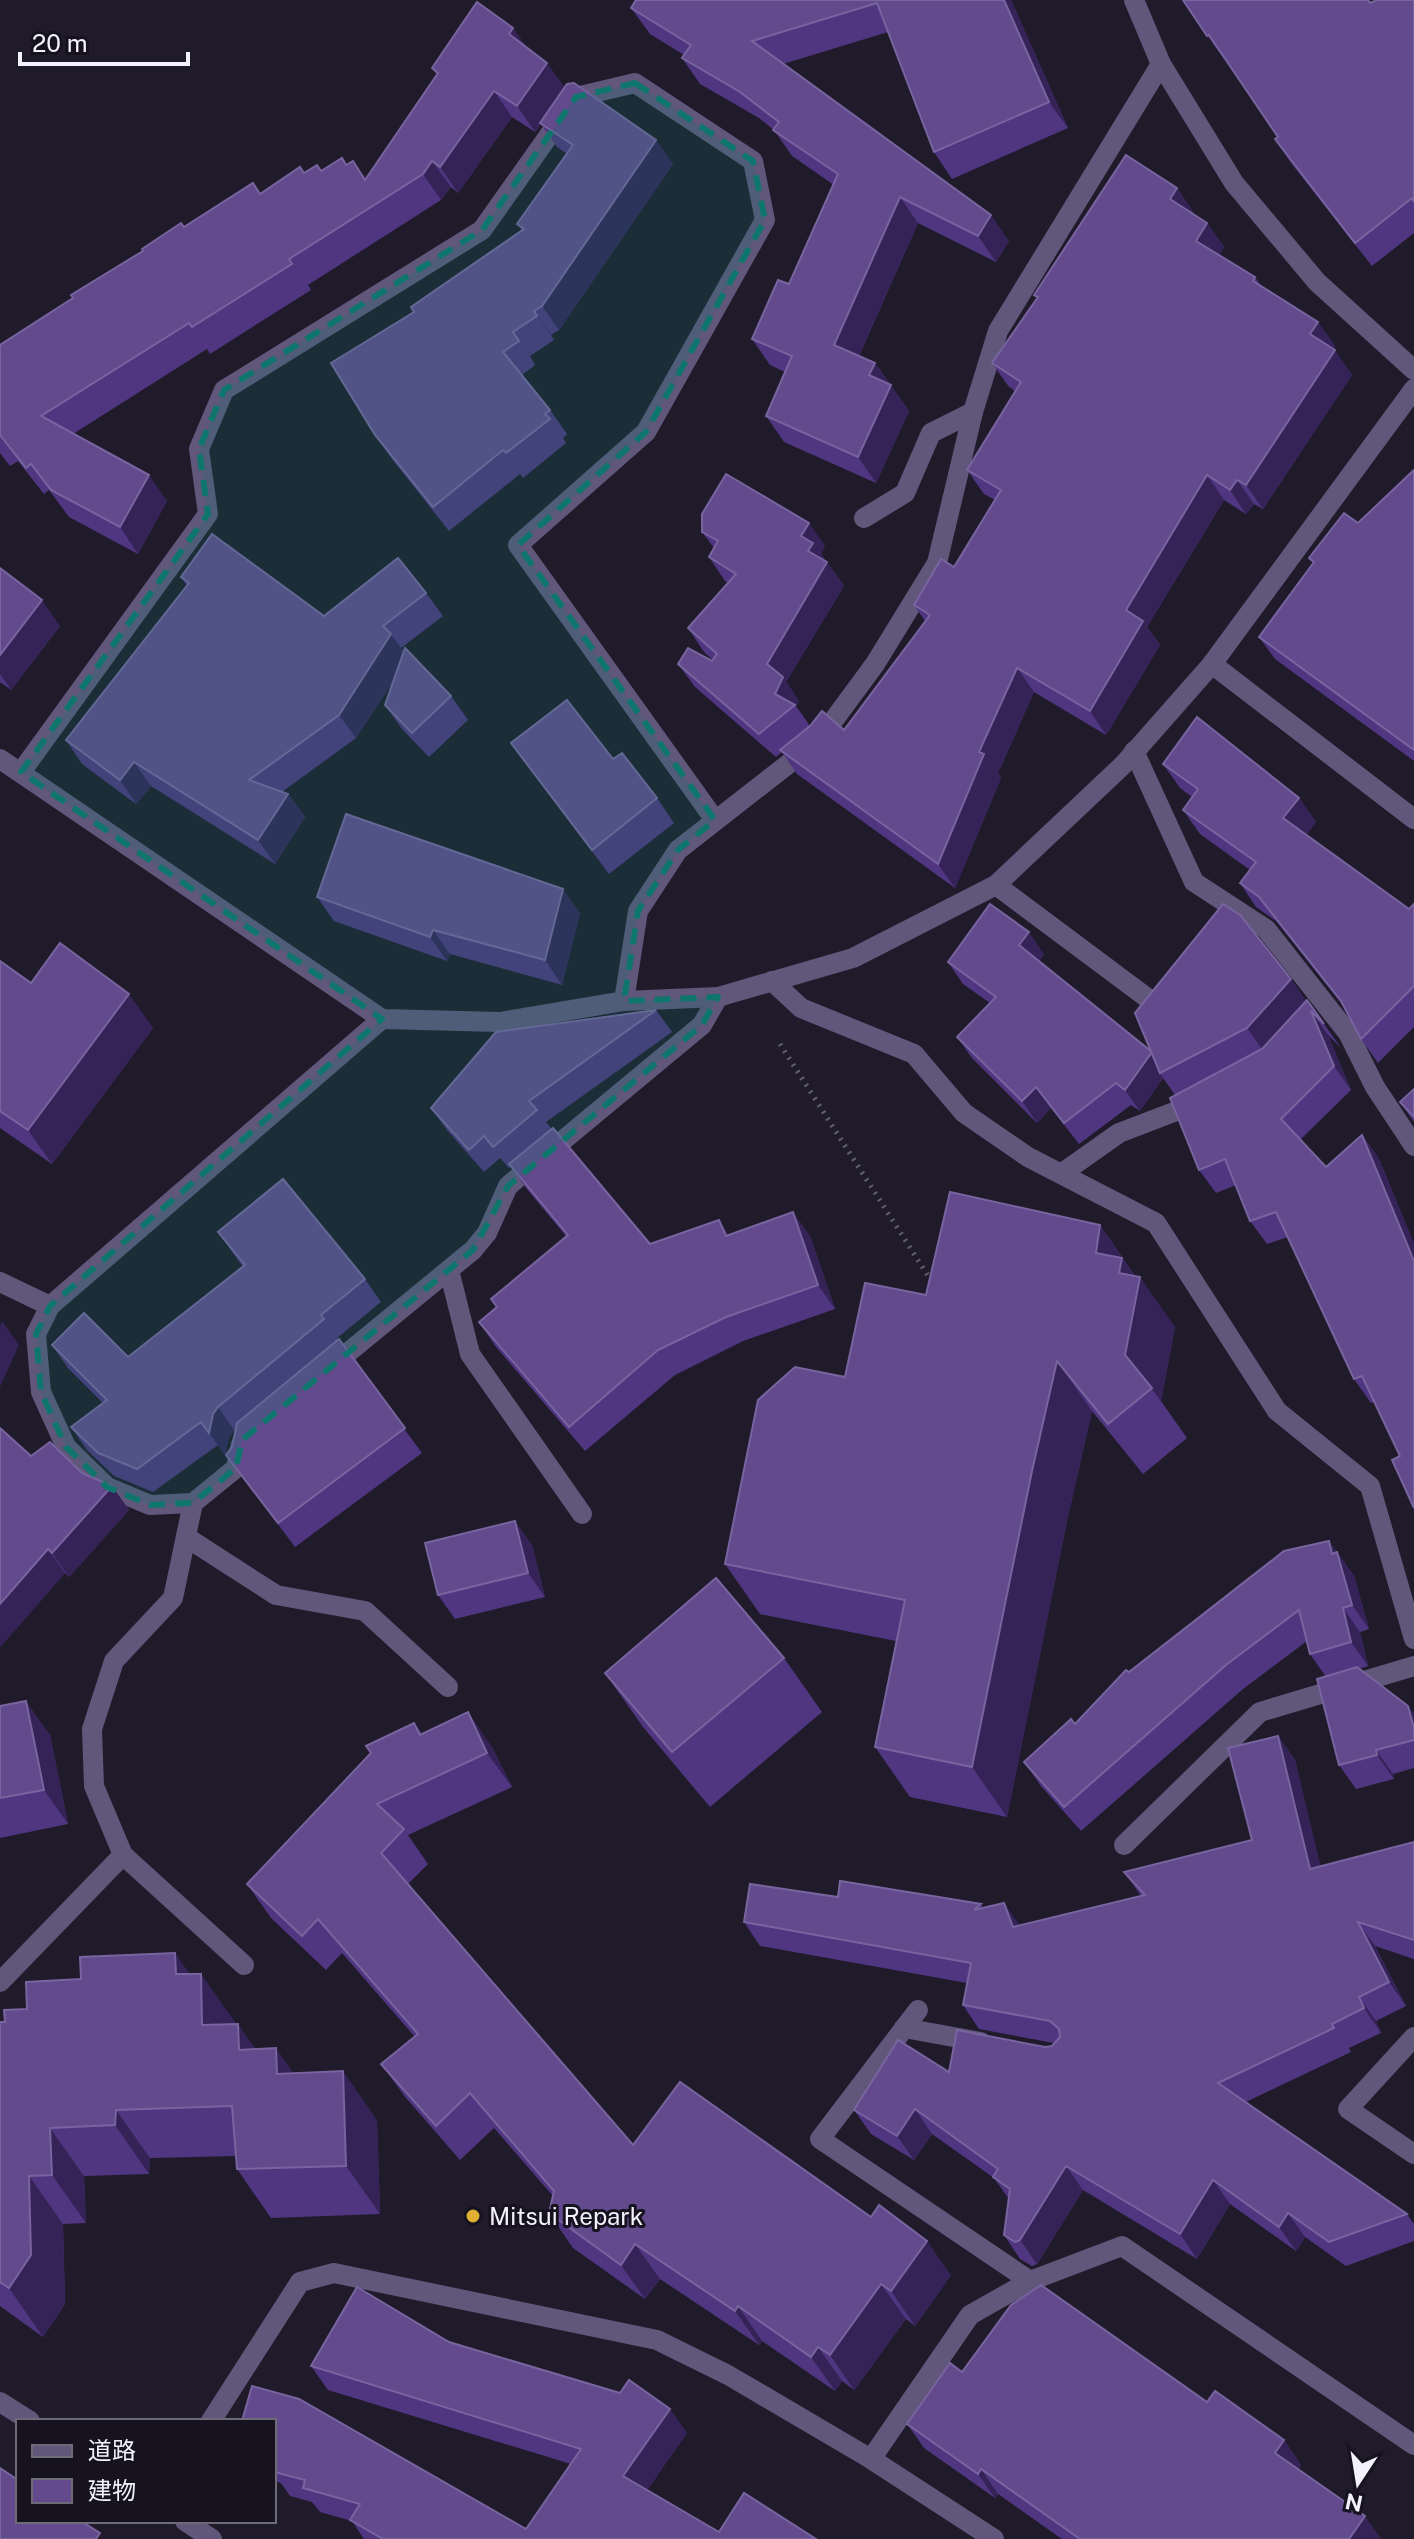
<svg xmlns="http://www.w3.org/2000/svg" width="1414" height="2539" viewBox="0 0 1414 2539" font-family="'Public Sans','Noto Sans JP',sans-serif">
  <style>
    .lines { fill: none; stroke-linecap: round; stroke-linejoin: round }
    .path { stroke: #625f6c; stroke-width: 5; stroke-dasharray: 2 6; stroke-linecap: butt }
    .minor { stroke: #60577b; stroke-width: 20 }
    .wall { fill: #503680 }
    .shaded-wall { fill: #352358 }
    .building { fill: #624a8d; stroke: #78649f; stroke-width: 2 }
    .marked { fill: #0f766e; fill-opacity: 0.2; stroke: #0f766e; stroke-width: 6; stroke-dasharray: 16 10; stroke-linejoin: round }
    .poi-dot { fill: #e1af34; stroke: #161220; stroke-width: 3 }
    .labels { text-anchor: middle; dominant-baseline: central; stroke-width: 6; stroke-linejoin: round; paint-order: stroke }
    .poi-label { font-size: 24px; fill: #f3f1fb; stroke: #161220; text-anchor: start }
  </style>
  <rect width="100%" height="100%" fill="#1f1b2a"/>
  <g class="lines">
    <!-- path -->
    <polyline class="path" points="780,1044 932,1282"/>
    <!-- minor -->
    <g class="minor">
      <polyline points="1134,0 1161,64 1234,183 1317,282 1414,370"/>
      <polyline points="864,518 905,493 931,433 973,412"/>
      <polyline points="1212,664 1414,819"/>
      <polyline points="1134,751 1194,882 1266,929 1348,1033 1375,1087 1414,1146"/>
      <polyline points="0,759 382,1019 500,1022 624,1001 718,997 853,958 996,885 1123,765 1212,664 1414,389"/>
      <polyline points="21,772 208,514 199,449 224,390 482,230 576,97 635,83 753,161 765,220 646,432 518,545 715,820"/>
      <polyline points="996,885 1158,1006"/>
      <polyline points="772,981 801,1008 914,1054 964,1113 1028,1157 1156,1223 1277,1411 1370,1486 1414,1639"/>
      <polyline points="624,1001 638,911 678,850 819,740 875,664 937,563 973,412 998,331 1161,64"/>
      <polyline points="1061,1174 1119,1133 1200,1102"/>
      <polyline points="449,1270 470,1354 582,1514"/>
      <polyline points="0,1282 50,1306"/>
      <polyline points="328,1369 473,1250 487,1233 508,1186 702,1025 718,997"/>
      <polyline points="241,1444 236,1468 193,1503 150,1505 107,1487 66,1447 41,1392 36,1334 50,1306 382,1019"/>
      <polyline points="193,1503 173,1598 114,1661 92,1729 94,1786 123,1855 244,1965"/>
      <polyline points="186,1537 276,1595 365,1611 448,1687"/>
      <polyline points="1124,1845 1260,1712 1414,1666"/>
      <polyline points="0,1982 123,1855"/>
      <polyline points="918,2010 820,2139 1030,2281"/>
      <polyline points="904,2028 981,2042"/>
      <polyline points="1414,2037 1348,2109 1414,2154"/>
      <polyline points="0,2402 30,2421"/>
      <polyline points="211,2421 300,2282 334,2273 657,2340 728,2375 871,2459 994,2539"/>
      <polyline points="871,2459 970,2315 1030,2281 1122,2246 1414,2445"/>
      <polyline points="185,2521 212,2539"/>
    </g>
  </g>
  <!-- wall -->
  <g class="wall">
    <polygon points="1011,0 1068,128 952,179 934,152 888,32 783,64 1009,241 996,262 918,223 859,356 875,363 909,411 876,483 784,442 766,416 785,372 770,365 752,339 789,284 834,185 792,156 774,130 759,118 700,84 682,58 684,55 650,34 631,8"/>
    <polygon points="1414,0 1414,233 1372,266 1291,163 1275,139 1278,137 1225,59 1224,59 1185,4 1371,3"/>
    <polygon points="513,28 526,47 564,88 673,164 559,330 551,335 554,340 530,356 535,365 522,375 550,410 567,434 563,438 566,443 523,478 520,474 449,531 392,459 375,435 414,312 522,230 517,224 567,154 557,147 541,124 535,132 512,117 458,193 451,187 441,200 308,285 311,290 210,354 207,349 73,434 167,501 138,554 69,517 49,490 44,494 18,461 10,466 0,453 0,345 185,227 305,173 322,171 347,165 353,161 366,179 437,75 432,68"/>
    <polygon points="1177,188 1193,212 1192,214 1207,223 1224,247 1219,255 1255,277 1261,286 1318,322 1335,346 1333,349 1352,375 1263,509 1254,504 1246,514 1224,500 1147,627 1160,645 1106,735 1034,692 998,773 1001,778 955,888 797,774 782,752 776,757 695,687 678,664 712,661 713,660 704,652 688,628 728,583 725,581 709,557 714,548 702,532 825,546 821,554 844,586 786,682 799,701 796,706 810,726 844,730 925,621 914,605 954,567 995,500 984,494 967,470 1015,391 1009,387 992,363 1037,298 1034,295"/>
    <polygon points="1414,470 1414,761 1275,659 1259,637 1313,563 1309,558 1358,523"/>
    <polygon points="0,568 60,626 11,690 0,682"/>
    <polygon points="181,577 324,616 426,593 443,616 401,648 451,696 468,720 429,757 402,729 385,705 394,680 356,738 282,792 288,794 305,817 275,864 151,786 136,804 82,764 66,740 187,586"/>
    <polygon points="511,743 613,759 657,798 674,823 609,874"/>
    <polygon points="1163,764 1299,798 1316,822 1306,835 1409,909 1414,904 1414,1027 1378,1063 1361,1039 1345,1008 1276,921 1256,907 1240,883 1250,870 1200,834 1183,810 1192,797 1180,788"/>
    <polygon points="317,897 580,913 562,985 450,954 447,961 334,921"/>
    <polygon points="1044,954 1039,961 1151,1051 1291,979 1306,1001 1307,1000 1341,1048 1328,1035 1351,1090 1300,1140 1326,1167 1362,1135 1379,1159 1414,1244 1414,1508 1400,1456 1374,1402 1371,1403 1354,1379 1288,1237 1267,1244 1250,1221 1236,1185 1216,1193 1199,1170 1175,1095 1163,1078 1140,1111 1131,1105 1079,1144 1051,1108 1037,1123 972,1058 957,1037 990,1003 963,984 948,962"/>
    <polygon points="0,961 31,983 153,1028 52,1164 0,1128"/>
    <polygon points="656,1010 672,1032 546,1122 650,1244 729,1235 810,1236 835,1309 743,1341 675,1375 585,1451 496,1347 479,1322 497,1307 566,1236 526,1188 511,1167 509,1168 500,1158 484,1172 447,1130 431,1108"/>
    <polygon points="1414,1089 1414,1122 1400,1102"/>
    <polygon points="1100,1225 1135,1276 1175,1327 1161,1401 1187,1438 1143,1474 1092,1411 1067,1521 1007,1817 910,1797 875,1747 896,1641 760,1614 725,1564 845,1377 926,1295"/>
    <polygon points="218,1232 365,1279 381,1302 337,1338 422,1453 295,1547 226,1455 232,1447 236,1428 229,1437 225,1455 218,1445 153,1492 114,1476 87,1450 71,1427 103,1403 68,1368 52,1345 128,1357 243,1267"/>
    <polygon points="31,1456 82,1473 112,1486 129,1510 69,1577 65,1573 0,1647"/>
    <polygon points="532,1545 545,1597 455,1619 438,1595"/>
    <polygon points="1337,1552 1354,1576 1369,1629 1360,1632 1368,1666 1359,1669 1414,1714 1414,1768 1393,1774 1394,1779 1356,1789 1339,1765 1326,1677 1310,1654 1307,1641 1243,1689 1081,1831 1041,1786 1024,1762 1075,1724 1129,1672"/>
    <polygon points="784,1658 822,1712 710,1807 643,1727 605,1673"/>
    <polygon points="0,1706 50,1735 68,1824 0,1838"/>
    <polygon points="414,1723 422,1734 492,1747 512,1787 408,1835 428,1864 408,1884 633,2145 951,2275 915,2326 906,2319 854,2390 842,2381 835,2391 762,2341 759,2345 660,2279 645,2299 573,2248 549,2213 553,2196 494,2128 460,2160 406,2098 381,2064 415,2037 342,1953 326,1970 271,1918 247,1884"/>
    <polygon points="1278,1736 1295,1760 1320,1866 1414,1843 1414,1959 1375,1946 1406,2006 1376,2021 1381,2033 1349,2048 1351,2052 1246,2102 1407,2214 1414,2224 1414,2241 1346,2266 1305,2237 1296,2251 1230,2204 1197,2259 1083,2190 1037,2264 1032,2266 1020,2259 1004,2235 1009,2199 994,2178 932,2134 914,2160 871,2134 854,2110 949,2072 1052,2046 1054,2043 979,2029 963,2005 967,1983 760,1946 744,1922 981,1904 983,1908 1020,1925 1141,1896 1124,1872 1252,1840"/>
    <polygon points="190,1974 201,1974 235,2024 256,2049 294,2074 377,2120 380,2214 271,2218 237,2169 236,2156 150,2158 149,2174 84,2176 86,2223 63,2224 65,2304 43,2337 0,2306 0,2022 5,2022 27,2009"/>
    <polygon points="449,2342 687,2433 647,2490 719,2532 816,2539 364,2539 352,2521 320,2512 312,2502 290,2496 281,2483 274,2481 274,2421 526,2529 571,2464 328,2390 311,2366"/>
    <polygon points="962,2372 1207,2402 1284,2440 1301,2465 1298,2469 1381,2539 1062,2539 998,2494 995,2498 924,2448 907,2424"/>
  </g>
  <!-- shaded-wall -->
  <g class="shaded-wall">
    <polygon points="1004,0 1011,0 1068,128 1049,102"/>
    <polygon points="513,28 531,54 509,34"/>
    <polygon points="547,63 566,89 535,132 517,106"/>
    <polygon points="494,91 512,117 458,193 440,167"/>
    <polygon points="656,140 673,164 559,330 542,306"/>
    <polygon points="432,161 451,187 441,200 423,174"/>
    <polygon points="1177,188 1193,212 1186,223 1170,199"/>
    <polygon points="900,197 918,223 852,371 834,345"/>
    <polygon points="991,215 1009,241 996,262 978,236"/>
    <polygon points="1207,223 1224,247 1213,265 1196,241"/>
    <polygon points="534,311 551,335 554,340 537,316"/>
    <polygon points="1318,322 1335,346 1327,358 1310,334"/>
    <polygon points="1335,350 1352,375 1263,509 1246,485"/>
    <polygon points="875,363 909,411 876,483 858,457 869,375"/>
    <polygon points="149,475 167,501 138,554 120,527"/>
    <polygon points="1207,475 1224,500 1147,627 1160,645 1106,735 1090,711 1126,610"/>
    <polygon points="1237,480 1254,504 1246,514 1230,490"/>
    <polygon points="809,523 825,546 821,554 844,586 786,682 799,701 796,706 775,694 767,664 808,551 801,536"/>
    <polygon points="42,600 60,626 11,690 0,674 0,655"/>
    <polygon points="391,634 408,658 356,738 339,715"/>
    <polygon points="1017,668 1034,692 998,773 1001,778 955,888 938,864 979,752"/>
    <polygon points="134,762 151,786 136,804 120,780"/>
    <polygon points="288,794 305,817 275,864 258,840"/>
    <polygon points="1299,798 1316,822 1300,843 1283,818"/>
    <polygon points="563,889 580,913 562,985 545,960"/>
    <polygon points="433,930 450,954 447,961 430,937"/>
    <polygon points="1029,932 1044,954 1034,966 1019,945"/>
    <polygon points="1291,979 1308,1003 1264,1052 1247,1028"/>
    <polygon points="129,994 153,1028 52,1164 28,1130"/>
    <polygon points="1311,1011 1328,1035 1351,1090 1334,1066"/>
    <polygon points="1152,1052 1160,1073 1163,1078 1140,1111 1125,1090"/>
    <polygon points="1036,1087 1051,1108 1037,1123 1022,1101"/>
    <polygon points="1362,1135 1379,1159 1414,1244 1414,1261"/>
    <polygon points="793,1212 810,1236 835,1309 818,1285"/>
    <polygon points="719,1220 736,1245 726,1236"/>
    <polygon points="1100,1225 1135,1277 1140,1277 1175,1327 1161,1401 1125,1355 1096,1253"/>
    <polygon points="2,1321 19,1345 0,1387 0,1326"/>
    <polygon points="1057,1361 1092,1411 1067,1521 1007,1817 972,1767 1032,1471"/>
    <polygon points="218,1407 234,1430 229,1437 225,1455 209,1433 213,1414"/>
    <polygon points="112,1486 129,1510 69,1577 52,1553"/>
    <polygon points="515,1521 532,1545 545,1597 528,1573"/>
    <polygon points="1329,1541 1354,1576 1369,1629 1352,1605 1332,1554"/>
    <polygon points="48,1549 65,1573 0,1647 0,1604"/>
    <polygon points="1343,1608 1360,1632 1368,1666 1351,1642"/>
    <polygon points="26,1701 50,1735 68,1824 44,1790"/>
    <polygon points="1408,1706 1414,1714 1414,1728"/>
    <polygon points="468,1712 492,1747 512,1787 487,1753"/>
    <polygon points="1278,1736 1295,1760 1327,1893 1310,1869"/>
    <polygon points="1376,1750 1393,1774 1394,1779 1377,1755"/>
    <polygon points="1004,1903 1021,1927 1013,1927"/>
    <polygon points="1358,1922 1375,1946 1406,2006 1389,1982"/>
    <polygon points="175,1953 201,1990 201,1974 235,2022 236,2074 202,2025 176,1974"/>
    <polygon points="1359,1997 1376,2021 1381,2033 1364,2008"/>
    <polygon points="238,2024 272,2072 239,2050"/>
    <polygon points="276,2048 310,2097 277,2074"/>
    <polygon points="343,2071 377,2120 380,2214 346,2166"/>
    <polygon points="915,2109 932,2134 914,2160 897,2136"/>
    <polygon points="116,2110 150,2158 149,2174 115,2125"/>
    <polygon points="50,2128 84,2176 86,2223 52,2175"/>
    <polygon points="1066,2166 1083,2190 1037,2264 1020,2240"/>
    <polygon points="29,2176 63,2224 65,2304 43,2337 9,2288"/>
    <polygon points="1213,2180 1230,2204 1197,2259 1180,2234"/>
    <polygon points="1288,2213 1305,2237 1296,2251 1279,2227"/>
    <polygon points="927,2241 951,2275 915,2326 891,2291"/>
    <polygon points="635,2244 660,2279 645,2299 621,2265"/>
    <polygon points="881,2284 906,2319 854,2390 830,2355"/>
    <polygon points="738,2306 762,2341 759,2345 735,2311"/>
    <polygon points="818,2347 842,2381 835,2391 811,2357"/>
    <polygon points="670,2409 687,2433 640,2500 623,2476"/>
    <polygon points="1284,2440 1301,2465 1292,2477 1275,2453"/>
    <polygon points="981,2469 998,2494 995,2498 978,2474"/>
    <polygon points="1365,2516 1381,2539 1349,2539"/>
  </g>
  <!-- building -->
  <g class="building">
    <polygon points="636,0 1004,0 1049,102 934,152 877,3 752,41 991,215 978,236 900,197 834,345 875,363 869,375 891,385 858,457 766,416 792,356 752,339 778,280 789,284 838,174 773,130 779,122 740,92 682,58 691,45 631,8"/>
    <polygon points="1183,0 1368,0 1370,3 1377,0 1414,0 1414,202 1412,198 1355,243 1275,139 1278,137 1209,35 1207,36"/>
    <polygon points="477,2 513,28 509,34 547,63 517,106 494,91 440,167 432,161 423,174 289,259 292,264 192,327 189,323 41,416 149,475 120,527 51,490 31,464 26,468 0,435 0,345 73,298 71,295 143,251 142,249 181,223 184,227 253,183 260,194 300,167 304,173 317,165 321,171 342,158 346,165 353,161 365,180 438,73 432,68"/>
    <polygon points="574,83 656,140 542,306 534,311 537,316 513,332 519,341 503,352 550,410 545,414 550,419 506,453 503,450 433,507 375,435 331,363 414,312 411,307 524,229 517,224 573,145 540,123 567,84"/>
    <polygon points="1126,155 1177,188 1170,199 1207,223 1196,241 1255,277 1253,281 1318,322 1310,334 1335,350 1246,485 1237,480 1230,490 1207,475 1126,610 1143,621 1090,711 1017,668 979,752 984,754 938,864 780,750 810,726 822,711 844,730 930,615 914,605 941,559 954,567 1001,490 967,470 1021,382 992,363 1038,297 1034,295"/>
    <polygon points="1414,470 1414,750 1259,637 1314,562 1309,558 1344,513 1358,523"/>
    <polygon points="726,474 809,523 801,536 813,543 808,551 827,562 767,664 783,677 775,694 795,705 759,734 678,664 688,648 712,661 717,654 688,628 736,574 709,557 718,541 702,532 702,514"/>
    <polygon points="212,534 324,616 398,558 426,593 383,626 391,634 339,715 249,780 288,794 258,840 134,762 120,780 66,740 189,583 181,577"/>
    <polygon points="0,568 42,600 0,655"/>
    <polygon points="405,648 451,696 412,733 385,705"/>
    <polygon points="567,700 613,759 622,753 657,798 592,850 511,743"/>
    <polygon points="1197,717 1299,798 1283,818 1409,909 1414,904 1414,986 1361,1039 1341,1001 1259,897 1240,883 1256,862 1183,810 1198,789 1163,764"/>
    <polygon points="346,814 563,889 545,960 433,930 430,937 317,897"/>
    <polygon points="990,904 1029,932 1019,945 1152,1052 1125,1090 1116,1083 1064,1123 1036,1087 1022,1101 957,1037 996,997 948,962"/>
    <polygon points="1223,904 1240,915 1291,979 1247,1028 1160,1073 1135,1013"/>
    <polygon points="60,943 129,994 28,1130 0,1111 0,961 31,983"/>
    <polygon points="1307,1000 1324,1024 1311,1011 1334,1066 1281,1119 1326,1167 1362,1135 1414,1261 1414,1508 1392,1460 1400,1456 1362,1376 1354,1379 1276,1212 1250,1221 1225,1159 1199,1170 1170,1098 1262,1049"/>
    <polygon points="656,1010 529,1101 537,1110 493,1147 484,1136 469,1150 431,1108 496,1032"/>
    <polygon points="1414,1089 1414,1117 1400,1102"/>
    <polygon points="553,1128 650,1244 719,1220 726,1236 793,1212 818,1285 726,1317 658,1350 569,1427 479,1322 497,1307 491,1299 568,1235 509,1164"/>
    <polygon points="283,1179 365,1279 321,1315 324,1319 218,1407 213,1414 209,1433 201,1422 137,1469 98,1453 71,1427 107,1400 52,1345 84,1313 128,1357 245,1265 218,1232"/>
    <polygon points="950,1192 1100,1225 1096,1253 1122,1258 1119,1273 1140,1277 1125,1355 1152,1388 1108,1424 1057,1361 1032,1471 972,1767 875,1747 905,1600 725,1564 758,1400 795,1367 845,1377 865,1283 926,1295"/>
    <polygon points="339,1339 405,1428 278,1523 226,1455 232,1447 237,1423"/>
    <polygon points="0,1428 31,1456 50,1442 82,1473 112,1486 52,1553 48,1549 0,1604"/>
    <polygon points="515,1521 528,1573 438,1595 425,1543"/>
    <polygon points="1329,1541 1332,1554 1337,1552 1352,1605 1343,1608 1351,1642 1310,1654 1299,1610 1226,1665 1064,1807 1024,1762 1071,1719 1075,1724 1126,1670 1129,1672 1284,1551"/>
    <polygon points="716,1578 784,1658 672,1752 605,1673"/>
    <polygon points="1357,1667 1408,1706 1414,1728 1414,1740 1376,1750 1377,1755 1339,1765 1317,1679"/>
    <polygon points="26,1701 44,1790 0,1798 0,1706"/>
    <polygon points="468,1712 487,1753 377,1804 404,1829 381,1853 633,2145 680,2082 871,2217 879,2205 927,2241 891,2291 881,2284 830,2355 818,2347 811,2357 738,2306 735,2311 635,2244 621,2265 549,2213 554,2191 470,2093 436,2126 381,2064 418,2034 318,1919 302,1936 247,1884 371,1753 366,1746 414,1723 420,1735"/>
    <polygon points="1278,1736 1310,1869 1414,1842 1414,1940 1358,1922 1389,1982 1359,1997 1364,2008 1332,2024 1334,2028 1218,2083 1407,2214 1329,2242 1288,2213 1279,2227 1213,2180 1180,2234 1066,2166 1020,2240 1015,2242 1004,2235 1010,2189 993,2177 998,2169 915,2109 897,2136 854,2110 898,2040 949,2072 957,2030 1045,2047 1052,2046 1060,2037 1059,2029 1050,2021 963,2005 971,1963 744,1922 750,1884 838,1897 840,1881 981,1904 974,1910 1004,1903 1013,1927 1145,1895 1124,1872 1252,1840 1228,1748"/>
    <polygon points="175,1953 176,1974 201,1974 202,2025 238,2024 239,2050 276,2048 277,2074 343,2071 346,2166 237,2169 232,2106 116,2110 115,2125 50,2128 52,2175 29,2176 31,2255 9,2288 0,2282 0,2022 5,2022 4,2010 27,2009 26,1982 81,1979 80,1957"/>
    <polygon points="1041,2285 1207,2402 1215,2391 1284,2440 1275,2453 1365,2516 1349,2539 1080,2539 981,2469 978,2474 907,2424 950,2363 962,2372 1011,2305"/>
    <polygon points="357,2287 449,2342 620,2393 629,2380 670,2409 623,2476 719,2532 744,2493 816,2539 383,2539 350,2520 360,2504 303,2488 305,2480 274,2472 276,2462 274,2461 274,2421 242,2421 252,2386 299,2399 526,2529 581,2449 311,2366"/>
    <polygon points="0,2468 18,2480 18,2521 81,2521 100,2533 96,2539 0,2539"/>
  </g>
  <!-- marked area -->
  <path class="marked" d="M635 83 753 161 765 220 646 432 518 545 715 820 678 850 638 911 624 1001 718 997 702 1025 508 1186 473 1250 242 1440 236 1468 193 1503 150 1505 107 1487 66 1447 41 1392 36 1334 50 1306 382 1019 21 772 208 514 199 449 224 390 482 230 576 97Z"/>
  <!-- markers -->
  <circle class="poi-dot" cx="473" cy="2216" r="8"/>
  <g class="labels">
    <!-- poi labels -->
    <g class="poi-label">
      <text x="489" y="2216">Mitsui Repark</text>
    </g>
  </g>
  <!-- legend -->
  <rect x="16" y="2419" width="260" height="104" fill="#161220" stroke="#6e6b78" stroke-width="2"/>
  <rect x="32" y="2445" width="40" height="12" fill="#60577b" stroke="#6e6b78" stroke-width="2"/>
  <text x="88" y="2459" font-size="24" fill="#f3f1fb">道路</text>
  <rect x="32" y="2479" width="40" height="24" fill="#624a8d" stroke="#6e6b78" stroke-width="2"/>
  <text x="88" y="2499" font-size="24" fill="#f3f1fb">建物</text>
  <!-- north arrow -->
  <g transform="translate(1358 2483) rotate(192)" stroke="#161220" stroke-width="6" paint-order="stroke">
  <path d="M0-6L14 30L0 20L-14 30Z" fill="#f3f1fb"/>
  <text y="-12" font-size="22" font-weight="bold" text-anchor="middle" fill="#f3f1fb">N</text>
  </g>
  <!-- scale -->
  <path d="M20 52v12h168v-12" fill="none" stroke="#f3f1fb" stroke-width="4"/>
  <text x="32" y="52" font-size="24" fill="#f3f1fb" stroke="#161220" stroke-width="6" paint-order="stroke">20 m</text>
</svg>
